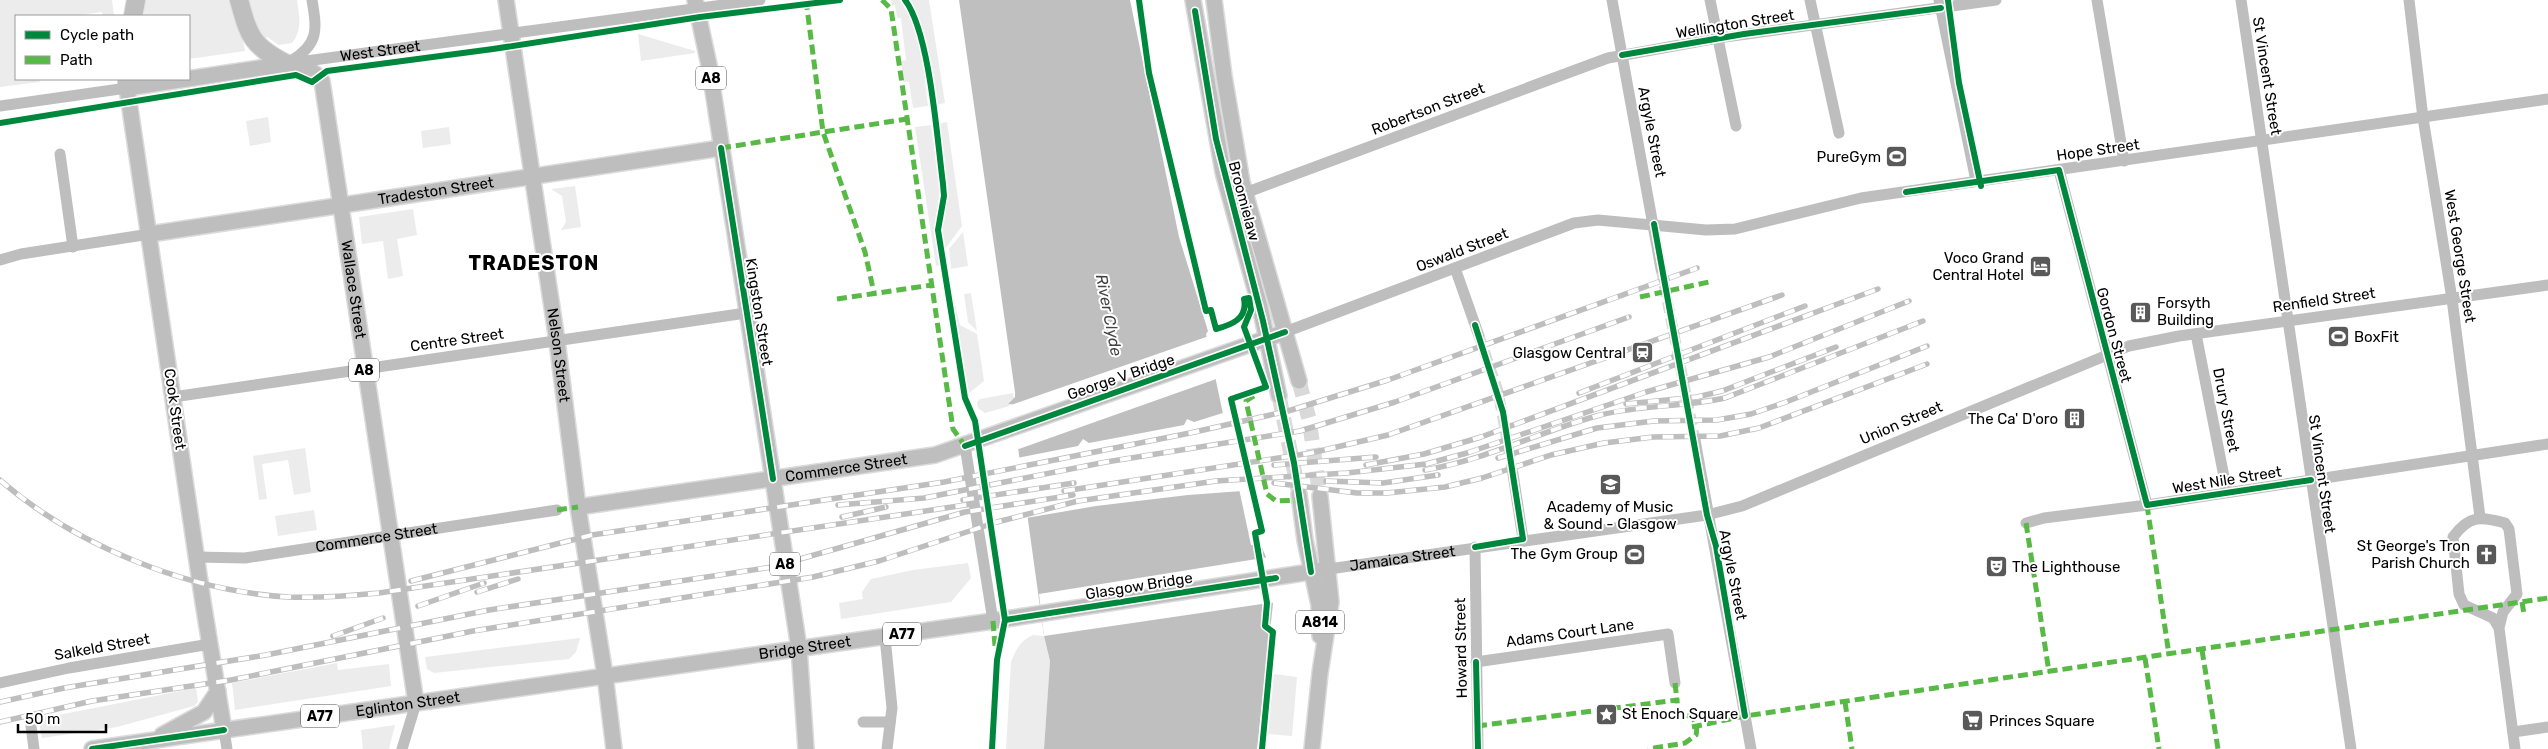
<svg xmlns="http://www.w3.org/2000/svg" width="2548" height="749" viewBox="0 0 2548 749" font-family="Rubik,sans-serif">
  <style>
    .green { fill: #ececec }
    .water { fill: #bfbfbf }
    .pier { fill: #fff }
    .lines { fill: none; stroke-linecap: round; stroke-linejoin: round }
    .minor-tunnel { stroke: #d9d9d9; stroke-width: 11; stroke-dasharray: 11 5.5; stroke-linecap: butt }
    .major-tunnel { stroke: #d9d9d9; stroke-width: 15; stroke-dasharray: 15 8; stroke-linecap: butt }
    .major-casing { stroke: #dbdbdb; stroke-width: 18 }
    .highway-casing { stroke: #dbdbdb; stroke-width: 20 }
    .minor { stroke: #bebebe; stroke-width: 11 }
    .major { stroke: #bebebe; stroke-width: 15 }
    .highway { stroke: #bebebe; stroke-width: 18 }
    .rail-casing { stroke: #bebebe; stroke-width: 5.5 }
    .rail { stroke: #fff; stroke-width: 4; stroke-dasharray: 11; stroke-linecap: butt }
    .quiet { stroke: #58b947; stroke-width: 5; stroke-dasharray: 10 5; stroke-linecap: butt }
    .cycleway-casing { stroke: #fff; stroke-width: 9 }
    .cycleway { stroke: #00873e; stroke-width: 6 }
    .labels { text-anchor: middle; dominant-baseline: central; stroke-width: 4; stroke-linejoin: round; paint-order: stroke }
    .shield { fill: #fff; stroke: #4c4c4c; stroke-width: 1 }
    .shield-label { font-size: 14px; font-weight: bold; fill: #000 }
    .street-label { font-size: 15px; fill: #000; stroke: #fff }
    .poi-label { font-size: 15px; fill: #000; stroke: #fff; text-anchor: end }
    .water-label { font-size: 16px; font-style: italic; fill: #444; stroke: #fff }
    .district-label { font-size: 20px; font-weight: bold; letter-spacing: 1px; fill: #000; stroke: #fff }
  </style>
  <rect width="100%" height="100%" fill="#fff"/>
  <!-- green -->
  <g class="green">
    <polygon points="0,0 112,0 114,16 103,16 102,12 73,16 16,16 16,79 39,79 40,82 0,87"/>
    <polygon points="144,0 235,0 245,51 189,59 189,16 144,16"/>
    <path d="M248 0H297C299 16 303 29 292 43L279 45 267 37 263 41Z"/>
    <path d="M891 0H899C924 27 923 71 928 106L913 108 909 82H904L901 61 906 60 901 18H897L895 5 892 6Z"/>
    <polygon points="910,0 929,0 945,103 935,105 925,36"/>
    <polygon points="638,34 695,51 695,53 641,61"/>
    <polygon points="268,117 271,142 250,146 246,121"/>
    <polygon points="947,122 962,226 945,249 945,264 940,228 947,190 938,124"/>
    <polygon points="931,125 940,190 934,230 940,265 936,266 915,127"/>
    <polygon points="449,127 451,144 423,148 421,131"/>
    <polygon points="575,186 581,227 561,230 566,222 562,196 551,189"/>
    <polygon points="413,209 417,235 397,239 403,276 388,279 383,241 362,244 359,217"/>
    <polygon points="963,232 968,266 951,269 949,249"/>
    <polygon points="971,293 977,331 968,322 964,294"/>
    <path d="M949 296H953L960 325 977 334 984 381 969 393C964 360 955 329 949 296Z"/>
    <polygon points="1013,393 1014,398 1009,403 1013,405 985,413 978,408 977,402 980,399"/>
    <polygon points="305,448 311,492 294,495 288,460 262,464 267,499 259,500 253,456"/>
    <polygon points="314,510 317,530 278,536 275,516"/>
    <polygon points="968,563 971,578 951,602 841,619 839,603 863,599 862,592 871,579 913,570"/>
    <path d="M1033 635 1044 636 1050 661 1044 749H1006L1011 662C1016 649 1020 641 1033 635Z"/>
    <polygon points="580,638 576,652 569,659 434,673 427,669 425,657"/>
    <polygon points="337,663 338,670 389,664 391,686 235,710 232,683"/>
    <polygon points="1274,674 1297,677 1292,736 1268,734"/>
    <polygon points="196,688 198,702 194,706 117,727 42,738 38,719"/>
    <polygon points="395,725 389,749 363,749 361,730"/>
  </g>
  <!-- water -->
  <polygon class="water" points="959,0 1130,0 1179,237 1208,331 1206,334 1251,545 1260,543 1266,557 1273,604 1257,749 1044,749 1050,661 1044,636 1012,404 1008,404 1015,397 1015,392"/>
  <!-- pier -->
  <g class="pier">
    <polygon points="1209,336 1219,378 1016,450 1010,406 1008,406"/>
    <polygon points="1226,412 1242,491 1188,495 1096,506 1026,518 1017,458 1078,446 1083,439 1089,443 1184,425 1187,419 1194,422"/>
    <polygon points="1269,557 1276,602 1044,636 1039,594"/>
  </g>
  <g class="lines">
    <!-- minor-tunnel -->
    <g class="minor-tunnel">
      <polyline points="1661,269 1695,440"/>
      <polyline points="1479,336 1498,391 1513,474"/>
    </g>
    <!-- major-tunnel -->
    <g class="major-tunnel">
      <polyline points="1299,381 1309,419 1320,496"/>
      <polyline points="1279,396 1299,494"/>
    </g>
    <defs>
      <g id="major">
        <path id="s4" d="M506 0 557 341 578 507 605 675 614 749"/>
        <polyline points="695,0 709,65 799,648 806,749"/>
        <polyline points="1193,0 1223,172 1260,307 1279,396"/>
        <polyline points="1214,0 1224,76 1242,182 1299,381"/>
        <path id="s5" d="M150 234 721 148"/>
        <polyline points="1299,494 1305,540 1319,605 1320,636"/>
        <path id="s6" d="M578 507 935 455 1285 332"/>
        <path id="s7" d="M224 730 203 602 127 88 287 64C300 66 314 69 322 81L416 703"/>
        <polyline points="162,735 204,712 218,691"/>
        <path id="s8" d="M92 749 993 621 1329 569"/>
        <polyline points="1312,749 1320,673 1331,602 1320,496"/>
      </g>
      <g id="highway">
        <path d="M239 0C249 37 252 46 287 64"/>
        <polyline points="133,16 136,0"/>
        <polyline points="127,79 127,88"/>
      </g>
    </defs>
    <!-- major casing -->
    <use href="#major" class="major-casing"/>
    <!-- highway casing -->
    <use href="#highway" class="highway-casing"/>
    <!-- minor -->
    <g class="minor">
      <polyline points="1612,0 1661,269"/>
      <polyline points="1710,0 1736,126"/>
      <polyline points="1810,0 1839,133"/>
      <polyline points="1939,0 1976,181"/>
      <polyline points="2097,0 2124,161"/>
      <polyline points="2241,0 2351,749"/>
      <polyline points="2409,0 2423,118 2452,299 2480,517"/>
      <path d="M291 61C319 44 317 30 312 0"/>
      <path id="s1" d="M291 63 760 0"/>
      <polyline points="0,106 127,88"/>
      <polyline points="60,154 73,247"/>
      <polyline points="2059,170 2147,505"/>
      <polyline points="1245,193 1608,58 1718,38 1996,0"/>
      <polyline points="0,260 21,254 150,234"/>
      <polyline points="1455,268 1479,336"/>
      <polyline points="1285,332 1574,223 1598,220 1706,230 1735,229 1861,198 2548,99"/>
      <polyline points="2196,334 2227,492"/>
      <polyline points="173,397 746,313"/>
      <polyline points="1695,440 1751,749"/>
      <polyline points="965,446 993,621"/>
      <polyline points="1513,474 1523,539"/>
      <polyline points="2026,523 2044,518 2147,505 2548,444"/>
      <polyline points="1475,547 1478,749"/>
      <path id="s2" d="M197 557 245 558 557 510"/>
      <path id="s3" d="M1329 569 1707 515 1742 506 2129 346 2179 336 2548 285"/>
      <path d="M2499 628 2503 612 2517 594 2509 529 2505 523C2481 516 2469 515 2453 537L2459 594 2464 605 2493 618 2499 628 2515 749"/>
      <polyline points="885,637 892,708 887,749"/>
      <polyline points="1476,662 1668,634 1675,683"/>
      <polyline points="0,683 69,668 210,644"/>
      <polyline points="863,722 890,722"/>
      <polyline points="31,726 34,749"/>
      <polyline points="224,730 227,749"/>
      <polyline points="2513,732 2548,727"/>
      <polyline points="402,749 416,703"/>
    </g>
    <!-- major -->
    <use href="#major" class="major"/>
    <!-- highway -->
    <use href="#highway" class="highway"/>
    <defs>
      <g id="rail">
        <polyline points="1579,393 1805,306"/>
        <polyline points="1626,404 1697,397 1722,391 1836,347"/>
        <polyline points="1498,458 1597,428 1654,421 1717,420 1751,414 1786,402 1927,346"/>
        <polyline points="1274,465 1376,457"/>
        <polyline points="1366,465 1424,454 1481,437 1878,289"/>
        <path d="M1425 470C1486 460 1541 431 1600 415 1641 405 1684 407 1725 398L1923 321"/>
        <path d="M0 480C76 546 188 591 288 597 319 598 349 596 379 593L972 504"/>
        <polyline points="1326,481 1383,483 1438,475"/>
        <polyline points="1274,483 1357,493 1387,493 1445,487 1482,478 1551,455 1604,443 1653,437 1720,436 1759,428 1927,364"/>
        <polyline points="1064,491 1311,453 1388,435 1782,295"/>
        <polyline points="963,500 1074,483"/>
        <polyline points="838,505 924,498 1106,462 1300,431 1395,402 1629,317"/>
        <polyline points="842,517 886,507"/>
        <polyline points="411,581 592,535 944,482 1190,433 1288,411 1388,380 1697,268"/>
        <polyline points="477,592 518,579"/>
        <polyline points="418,606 484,583"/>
        <polyline points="333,636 383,618"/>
        <polyline points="0,702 64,688 266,655 489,610 772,567 965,512 1073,495"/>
        <polyline points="0,722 92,701 231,680 473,631 813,577 879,561 997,522 1078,501 1216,481 1347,473 1426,464 1467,453 1646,392 1769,357 1909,301"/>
      </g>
    </defs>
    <!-- rail casing -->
    <use href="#rail" class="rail-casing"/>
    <!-- rail -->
    <use href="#rail" class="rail"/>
    <!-- quiet -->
    <g class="quiet">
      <polyline points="806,0 823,132 865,252 874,293"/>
      <polyline points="882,0 891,9 953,429 965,446"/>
      <polyline points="721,148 907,119"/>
      <polyline points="1640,297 1709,282"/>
      <polyline points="837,299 932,285"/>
      <polyline points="1254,396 1246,401 1267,494 1276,501 1300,500"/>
      <polyline points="2147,505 2169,655"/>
      <polyline points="557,510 578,507"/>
      <polyline points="2026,523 2049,672"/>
      <polyline points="2522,602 2524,614"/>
      <polyline points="993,621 995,646"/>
      <polyline points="2202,650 2218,749"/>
      <polyline points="2145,658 2159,749"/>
      <polyline points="1675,683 1677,700"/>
      <polyline points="1845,702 1852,749"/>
      <path d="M1477 726 1677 700 1678 714C1692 713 1699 722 1696 735L1685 743 1648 749"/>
      <polyline points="1692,727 1745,716 2548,598"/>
    </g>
    <defs>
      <g id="cycleway">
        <path d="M905 0C930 33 937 139 943 184L944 196 938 230 965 398 975 421 1005 620 997 660 992 749"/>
        <path d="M1139 0 1149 73 1206 311 1211 310 1216 329C1231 325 1248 319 1244 299L1249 298 1251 310 1244 327 1266 387 1231 399 1262 531 1255 533 1267 603 1265 626 1273 632 1262 749"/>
        <polyline points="1948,0 1959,83 1981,186"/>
        <polyline points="1195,11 1216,139 1263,321 1294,463 1311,572"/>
        <polyline points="1622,55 1744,34 1941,8"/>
        <polyline points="0,123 296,75 312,82 327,71 493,49 700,17 840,0"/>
        <polyline points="721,148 773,479"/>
        <polyline points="1906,192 2059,170 2147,505 2311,480"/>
        <polyline points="1654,224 1707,515 1716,546 1745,716"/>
        <polyline points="965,446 1285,332"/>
        <polyline points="1475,547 1523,539 1503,412 1475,325"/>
        <polyline points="1005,620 1276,578"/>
        <polyline points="1476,662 1478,749"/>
        <polyline points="92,749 224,730"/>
      </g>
    </defs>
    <!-- cycleway casing -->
    <use href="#cycleway" class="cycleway-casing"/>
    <!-- cycleway -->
    <use href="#cycleway" class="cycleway"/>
  </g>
  <!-- icons -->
  <defs>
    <symbol id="stadium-square" viewBox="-11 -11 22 22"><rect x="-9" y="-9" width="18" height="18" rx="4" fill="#595959" stroke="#fff"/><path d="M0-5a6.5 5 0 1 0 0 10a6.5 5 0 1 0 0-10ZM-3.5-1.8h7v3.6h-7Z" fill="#fff"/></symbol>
    <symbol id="hotel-square" viewBox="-11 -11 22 22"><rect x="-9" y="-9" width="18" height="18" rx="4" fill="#595959" stroke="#fff"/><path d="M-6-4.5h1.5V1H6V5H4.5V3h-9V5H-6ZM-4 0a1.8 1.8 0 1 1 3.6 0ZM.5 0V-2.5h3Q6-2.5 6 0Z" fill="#fff"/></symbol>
    <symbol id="building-square" viewBox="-11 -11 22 22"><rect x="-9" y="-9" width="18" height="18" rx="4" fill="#595959" stroke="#fff"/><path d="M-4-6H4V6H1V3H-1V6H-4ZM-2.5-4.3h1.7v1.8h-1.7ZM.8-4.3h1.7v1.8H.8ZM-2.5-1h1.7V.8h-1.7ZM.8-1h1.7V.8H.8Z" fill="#fff"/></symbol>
    <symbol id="station-square" viewBox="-11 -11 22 22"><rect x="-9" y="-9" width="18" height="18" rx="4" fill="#595959" stroke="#fff"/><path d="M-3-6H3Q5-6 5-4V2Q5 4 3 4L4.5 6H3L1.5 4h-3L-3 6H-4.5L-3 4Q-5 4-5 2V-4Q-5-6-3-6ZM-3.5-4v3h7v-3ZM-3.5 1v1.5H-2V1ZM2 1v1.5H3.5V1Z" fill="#fff"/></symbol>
    <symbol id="university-square" viewBox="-11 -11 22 22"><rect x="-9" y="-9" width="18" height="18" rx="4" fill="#595959" stroke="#fff"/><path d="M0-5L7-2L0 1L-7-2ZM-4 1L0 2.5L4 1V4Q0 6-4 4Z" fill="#fff"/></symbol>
    <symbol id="church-square" viewBox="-11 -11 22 22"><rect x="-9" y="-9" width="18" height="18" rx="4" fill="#595959" stroke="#fff"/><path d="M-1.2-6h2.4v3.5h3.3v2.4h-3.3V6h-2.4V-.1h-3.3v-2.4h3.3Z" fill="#fff"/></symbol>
    <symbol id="theatre-square" viewBox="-11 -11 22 22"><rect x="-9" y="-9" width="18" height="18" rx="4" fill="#595959" stroke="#fff"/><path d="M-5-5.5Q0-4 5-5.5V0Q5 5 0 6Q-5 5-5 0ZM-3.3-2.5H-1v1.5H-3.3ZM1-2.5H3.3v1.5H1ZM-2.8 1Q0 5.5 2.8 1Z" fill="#fff"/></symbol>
    <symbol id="sight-square" viewBox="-11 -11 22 22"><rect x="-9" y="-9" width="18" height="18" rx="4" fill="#595959" stroke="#fff"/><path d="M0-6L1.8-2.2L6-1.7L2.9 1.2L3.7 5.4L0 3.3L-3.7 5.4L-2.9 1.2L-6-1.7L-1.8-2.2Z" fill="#fff"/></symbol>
    <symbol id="supermarket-square" viewBox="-11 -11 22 22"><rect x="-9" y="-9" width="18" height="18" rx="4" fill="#595959" stroke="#fff"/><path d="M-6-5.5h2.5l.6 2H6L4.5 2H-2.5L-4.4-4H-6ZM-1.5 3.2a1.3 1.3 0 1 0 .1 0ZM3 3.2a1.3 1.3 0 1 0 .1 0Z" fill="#fff"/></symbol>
  </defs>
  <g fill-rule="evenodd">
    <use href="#stadium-square" x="1884" y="144" width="25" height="25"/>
    <use href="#hotel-square" x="2028" y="254" width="25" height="25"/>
    <use href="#building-square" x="2128" y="300" width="25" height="25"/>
    <use href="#stadium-square" x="2326" y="324" width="25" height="25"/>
    <use href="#station-square" x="1630" y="340" width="25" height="25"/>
    <use href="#building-square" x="2062" y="406" width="25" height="25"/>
    <use href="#university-square" x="1598" y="472" width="25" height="25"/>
    <use href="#stadium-square" x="1622" y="542" width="25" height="25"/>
    <use href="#church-square" x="2474" y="542" width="25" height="25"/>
    <use href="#theatre-square" x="1984" y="554" width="25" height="25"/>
    <use href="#sight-square" x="1594" y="702" width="25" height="25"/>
    <use href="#supermarket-square" x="1960" y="708" width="25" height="25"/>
  </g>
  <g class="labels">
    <!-- shield labels -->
    <g class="shield">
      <rect x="696" y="66.5" width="30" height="23" rx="4"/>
      <rect x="349" y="358.5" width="30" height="23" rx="4"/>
      <rect x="770" y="552.5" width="30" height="23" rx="4"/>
      <rect x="1296" y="610.5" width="48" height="23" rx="4"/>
      <rect x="883" y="622.5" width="38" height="23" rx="4"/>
      <rect x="301" y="704.5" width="38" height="23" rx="4"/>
    </g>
    <g class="shield-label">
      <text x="711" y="78">A8</text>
      <text x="364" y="370">A8</text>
      <text x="785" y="564">A8</text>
      <text x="1320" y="622">A814</text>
      <text x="902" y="634">A77</text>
      <text x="320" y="716">A77</text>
    </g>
    <!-- street labels -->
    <g class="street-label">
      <text transform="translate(1735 24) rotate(-9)">Wellington Street</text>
      <text stroke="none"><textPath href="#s1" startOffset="90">West Street</textPath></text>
      <text transform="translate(2267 76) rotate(81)">St Vincent Street</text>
      <text transform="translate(1428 109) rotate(-21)">Robertson Street</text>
      <text transform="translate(1652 132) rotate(79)">Argyle Street</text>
      <text transform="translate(2098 150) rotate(-8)">Hope Street</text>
      <text stroke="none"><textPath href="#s5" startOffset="289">Tradeston Street</textPath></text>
      <text transform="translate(1244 201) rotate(75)">Broomielaw</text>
      <text transform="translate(1462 250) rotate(-21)">Oswald Street</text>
      <text transform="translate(2460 256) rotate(81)">West George Street</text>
      <text stroke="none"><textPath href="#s7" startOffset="1062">Wallace Street</textPath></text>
      <text transform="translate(2324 300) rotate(-8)">Renfield Street</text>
      <text transform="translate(759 312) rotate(81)">Kingston Street</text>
      <text transform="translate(2114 335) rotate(75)">Gordon Street</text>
      <text transform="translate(457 340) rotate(-8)">Centre Street</text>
      <text stroke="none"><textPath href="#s4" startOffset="359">Nelson Street</textPath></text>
      <text transform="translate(1121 377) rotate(-19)">George V Bridge</text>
      <text transform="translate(175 409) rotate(82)">Cook Street</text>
      <text transform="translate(2226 410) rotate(79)">Drury Street</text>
      <text transform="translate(1901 423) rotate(-23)">Union Street</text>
      <text stroke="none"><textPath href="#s6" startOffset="271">Commerce Street</textPath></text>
      <text transform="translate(2322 474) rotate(82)">St Vincent Street</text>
      <text transform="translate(2227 480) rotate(-9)">West Nile Street</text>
      <text stroke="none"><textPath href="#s2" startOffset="181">Commerce Street</textPath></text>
      <text stroke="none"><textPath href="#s3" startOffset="74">Jamaica Street</textPath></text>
      <text transform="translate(1733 575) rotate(79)">Argyle Street</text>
      <text transform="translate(1139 586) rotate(-9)">Glasgow Bridge</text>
      <text transform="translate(1570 633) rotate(-8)">Adams Court Lane</text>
      <text transform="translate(102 647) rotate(-10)">Salkeld Street</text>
      <text stroke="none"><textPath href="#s8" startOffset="720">Bridge Street</textPath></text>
      <text transform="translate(1461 648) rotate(-91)">Howard Street</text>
      <text stroke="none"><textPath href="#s8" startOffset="319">Eglinton Street</textPath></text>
    </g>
    <!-- poi labels -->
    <g class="poi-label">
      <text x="1881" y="157">PureGym</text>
      <text x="2024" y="258">Voco Grand<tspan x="2024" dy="17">Central Hotel</tspan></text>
      <text x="2157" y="303" text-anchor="start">Forsyth<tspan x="2157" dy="17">Building</tspan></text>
      <text x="2354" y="337" text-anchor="start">BoxFit</text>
      <text x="1626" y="353">Glasgow Central</text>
      <text x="2058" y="419">The Ca' D'oro</text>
      <text x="1610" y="507" text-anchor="middle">Academy of Music<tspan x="1610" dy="17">&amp; Sound - Glasgow</tspan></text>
      <text x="2470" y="546">St George's Tron<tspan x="2470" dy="17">Parish Church</tspan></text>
      <text x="1618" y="554">The Gym Group</text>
      <text x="2012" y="567" text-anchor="start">The Lighthouse</text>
      <text x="1622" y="714" text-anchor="start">St Enoch Square</text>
      <text x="1989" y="721" text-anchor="start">Princes Square</text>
    </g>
    <!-- water labels -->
    <g class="water-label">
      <text transform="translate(1109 315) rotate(79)">River Clyde</text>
    </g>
    <!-- district labels -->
    <g class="district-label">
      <text x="534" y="263">TRADESTON</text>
    </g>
  </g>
  <!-- legend -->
  <rect x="15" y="15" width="175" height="65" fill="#ffffff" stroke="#999999"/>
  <rect x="25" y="31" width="25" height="8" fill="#00873e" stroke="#999999"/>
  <text x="60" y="40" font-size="15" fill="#000000">Cycle path</text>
  <rect x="25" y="56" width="25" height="8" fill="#58b947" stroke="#999999"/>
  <text x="60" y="65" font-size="15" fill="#000000">Path</text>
  <!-- scale -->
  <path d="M18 724v8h88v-8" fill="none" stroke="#000000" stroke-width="2.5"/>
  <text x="25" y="724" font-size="15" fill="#000000" stroke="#ffffff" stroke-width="4" paint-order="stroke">50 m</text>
</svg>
